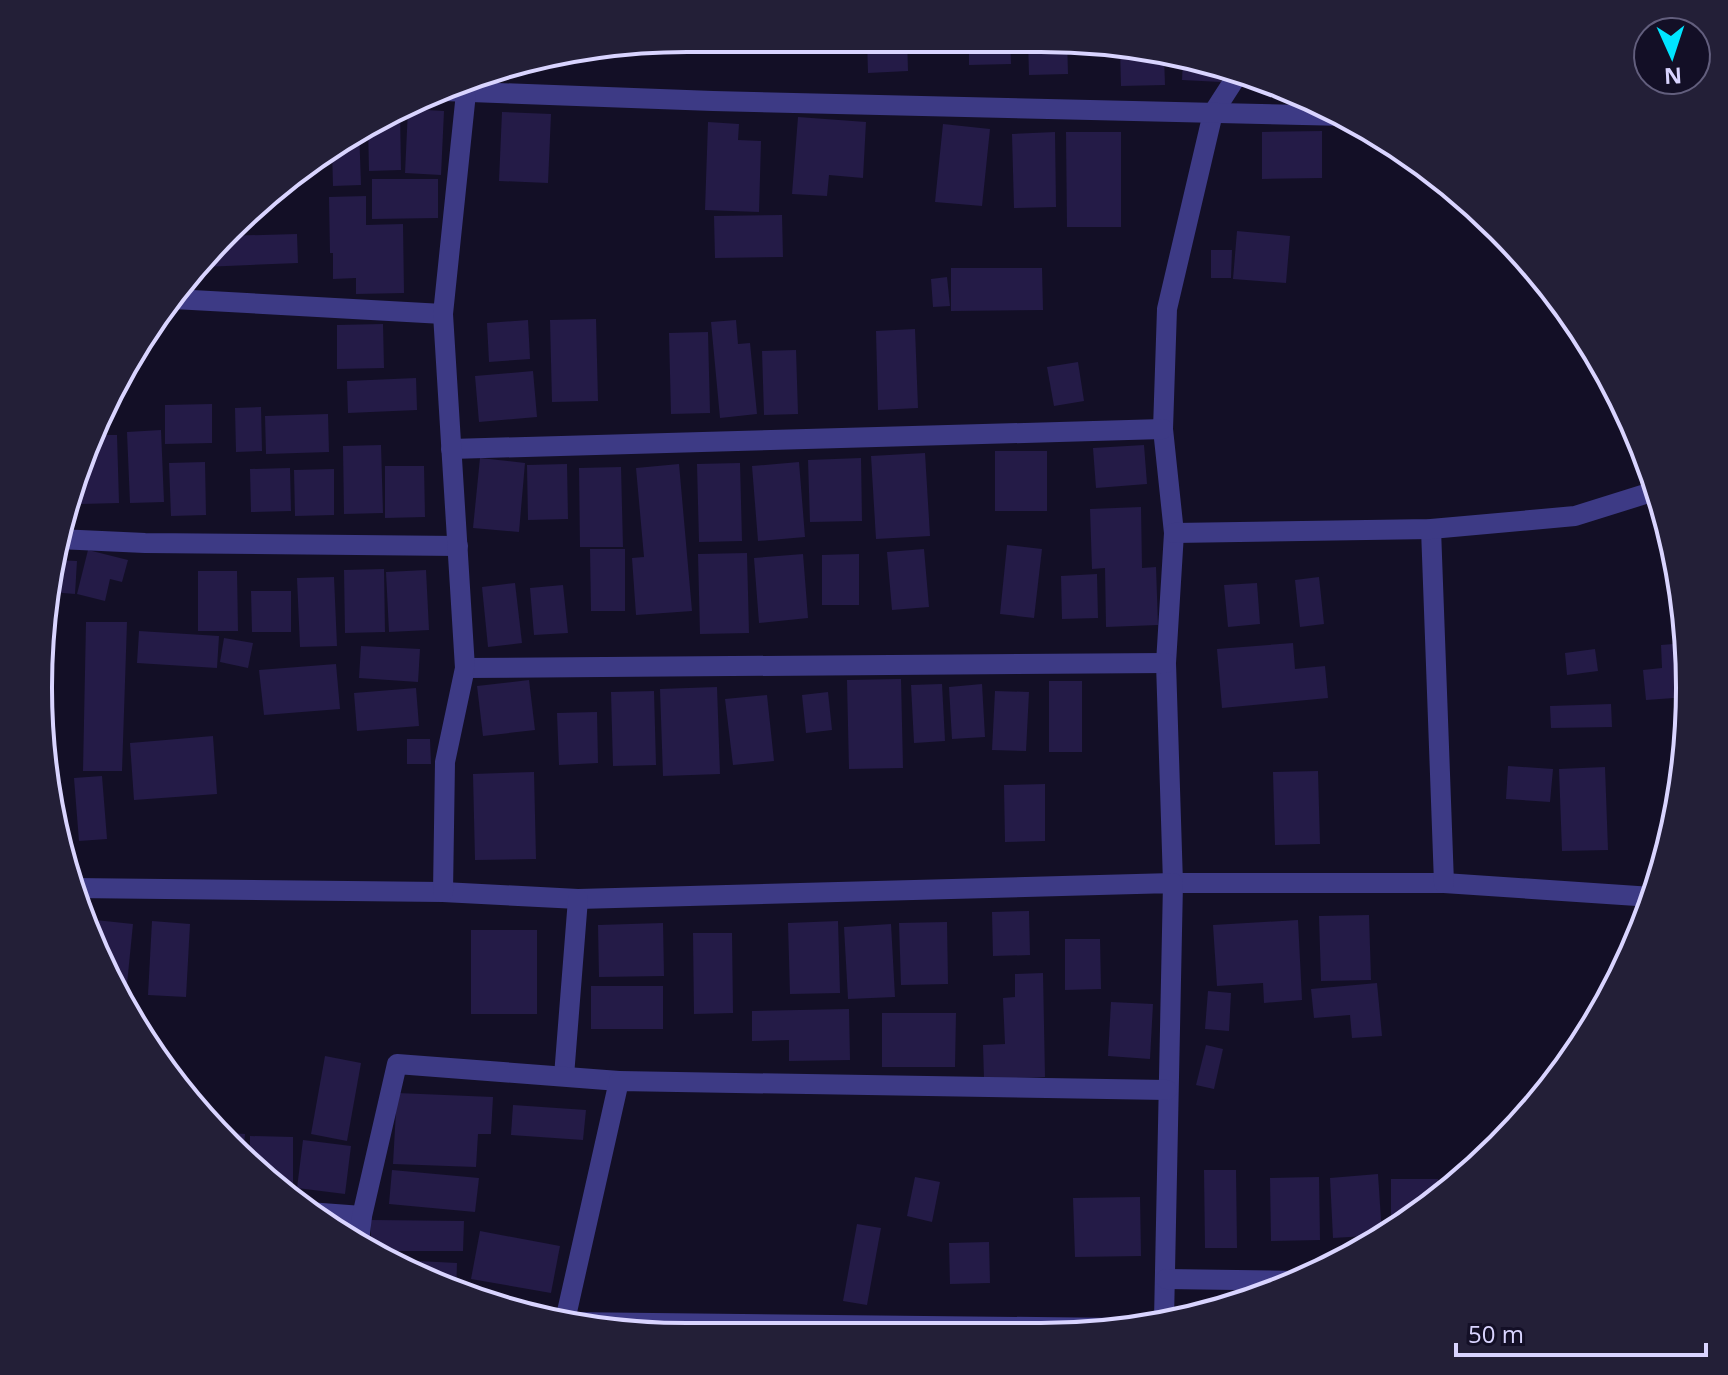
<svg xmlns="http://www.w3.org/2000/svg" width="1728" height="1375" viewBox="0 0 1728 1375" font-family="'Open Sans',sans-serif">
  <style>
    .building { fill: #241b47 }
    .lines { fill: none; stroke-linecap: round; stroke-linejoin: round }
    .minor { stroke: #3d3a85; stroke-width: 20 }
    .rim { fill: none; stroke: #d9d4ff; stroke-width: 4 }
  </style>
  <rect width="100%" height="100%" fill="#130f26"/>
  <!-- building -->
  <g class="building">
    <polygon points="687,38 743,38 743,42 682,43 682,39"/>
    <polygon points="867,39 907,39 908,71 868,73"/>
    <polygon points="969,39 1010,39 1011,64 969,65"/>
    <polygon points="1028,39 1067,39 1068,74 1029,75"/>
    <polygon points="1120,47 1164,56 1165,85 1121,86"/>
    <polygon points="1183,59 1221,67 1221,82 1182,80"/>
    <polygon points="408,109 444,111 441,175 405,173"/>
    <polygon points="400,110 401,170 369,171 368,123"/>
    <polygon points="502,112 551,114 548,183 499,181"/>
    <polygon points="798,117 866,122 863,178 829,175 827,196 792,194"/>
    <polygon points="708,122 739,124 738,140 761,141 759,212 705,210"/>
    <polygon points="943,124 990,129 982,206 935,202"/>
    <polygon points="359,128 361,185 333,186 332,149"/>
    <polygon points="1322,131 1322,178 1262,179 1262,132"/>
    <polygon points="1055,132 1056,207 1014,208 1012,134"/>
    <polygon points="1066,132 1121,132 1121,227 1067,227"/>
    <polygon points="372,179 438,179 438,218 372,219"/>
    <polygon points="1461,194 1468,199 1481,215 1460,213"/>
    <polygon points="366,196 366,225 403,224 404,293 356,294 356,278 333,279 333,253 330,253 329,197"/>
    <polygon points="782,215 783,257 715,258 714,216"/>
    <polygon points="1237,231 1290,236 1286,283 1233,279"/>
    <polygon points="297,234 298,263 203,267 202,262 222,236"/>
    <polygon points="1211,250 1232,250 1231,278 1211,278"/>
    <polygon points="951,268 1042,268 1043,310 951,311"/>
    <polygon points="947,277 950,306 933,307 931,279"/>
    <polygon points="596,319 598,401 552,402 550,320"/>
    <polygon points="528,320 530,359 489,362 487,323"/>
    <polygon points="736,320 738,344 750,343 757,414 720,418 711,322"/>
    <polygon points="383,324 384,368 337,369 337,325"/>
    <polygon points="915,329 918,408 878,410 876,331"/>
    <polygon points="708,332 710,413 671,414 669,333"/>
    <polygon points="796,350 798,414 764,415 762,351"/>
    <polygon points="1078,362 1084,401 1054,406 1047,367"/>
    <polygon points="533,371 537,417 479,422 475,376"/>
    <polygon points="416,378 417,410 348,413 347,381"/>
    <polygon points="212,404 212,443 165,444 165,405"/>
    <polygon points="261,407 262,451 236,452 235,408"/>
    <polygon points="328,414 329,452 266,454 265,416"/>
    <polygon points="161,430 164,502 130,503 127,432"/>
    <polygon points="95,435 117,435 119,503 81,504 80,470"/>
    <polygon points="381,445 383,513 344,514 343,446"/>
    <polygon points="1144,445 1147,484 1096,488 1093,448"/>
    <rect x="995" y="451" width="52" height="60"/>
    <polygon points="925,453 930,536 876,539 871,456"/>
    <polygon points="480,458 525,463 519,532 473,528"/>
    <polygon points="861,458 862,521 810,522 808,460"/>
    <polygon points="205,462 206,515 171,516 169,463"/>
    <polygon points="799,462 805,537 758,541 752,466"/>
    <polygon points="740,463 742,541 699,542 697,464"/>
    <polygon points="567,464 568,519 528,520 527,465"/>
    <polygon points="679,464 692,611 636,615 632,558 644,557 636,468"/>
    <polygon points="385,466 424,466 425,517 385,518"/>
    <polygon points="621,467 623,547 580,547 579,468"/>
    <polygon points="290,468 291,511 251,512 250,469"/>
    <polygon points="334,469 334,515 295,516 294,470"/>
    <polygon points="1141,507 1142,568 1156,567 1158,625 1106,627 1105,568 1092,569 1090,509"/>
    <polygon points="1007,545 1042,549 1034,618 1000,614"/>
    <polygon points="590,549 625,549 625,611 591,611"/>
    <polygon points="924,549 929,607 892,610 887,552"/>
    <polygon points="88,550 128,560 122,582 110,579 105,601 77,594"/>
    <polygon points="747,553 749,633 700,634 698,554"/>
    <polygon points="803,554 808,618 759,623 754,558"/>
    <polygon points="859,554 859,605 822,605 822,555"/>
    <polygon points="55,560 77,561 75,594 51,592"/>
    <polygon points="384,569 385,632 345,633 344,570"/>
    <polygon points="426,570 429,630 389,632 386,572"/>
    <polygon points="198,571 237,571 238,631 198,631"/>
    <polygon points="1097,574 1098,618 1062,619 1061,576"/>
    <polygon points="334,577 337,646 300,647 297,578"/>
    <polygon points="1319,577 1324,624 1300,627 1295,580"/>
    <polygon points="515,583 522,643 488,647 482,587"/>
    <polygon points="1257,583 1260,624 1228,627 1224,585"/>
    <polygon points="563,585 568,633 534,635 530,588"/>
    <polygon points="251,591 291,591 291,632 252,632"/>
    <polygon points="86,622 127,622 122,771 83,771"/>
    <polygon points="139,631 219,636 217,668 137,663"/>
    <polygon points="224,638 253,643 248,668 220,662"/>
    <polygon points="1293,643 1295,669 1325,666 1328,698 1222,708 1217,649"/>
    <polygon points="1686,643 1688,697 1646,700 1643,670 1662,668 1661,645"/>
    <polygon points="361,646 420,649 418,682 359,678"/>
    <polygon points="1595,649 1598,671 1567,675 1565,653"/>
    <polygon points="336,664 340,709 264,715 259,670"/>
    <polygon points="901,679 903,768 849,769 847,680"/>
    <polygon points="529,680 535,730 483,736 477,686"/>
    <rect x="1049" y="681" width="33" height="71"/>
    <polygon points="942,684 945,741 914,743 911,685"/>
    <polygon points="982,684 985,737 952,739 949,687"/>
    <polygon points="717,687 720,774 663,776 660,689"/>
    <polygon points="416,688 419,726 357,731 354,693"/>
    <polygon points="654,691 656,765 613,766 611,692"/>
    <polygon points="995,691 1029,692 1026,751 992,750"/>
    <polygon points="828,692 832,730 806,733 802,695"/>
    <polygon points="767,695 774,761 733,765 725,699"/>
    <polygon points="1611,704 1612,727 1551,728 1550,706"/>
    <polygon points="597,712 598,763 559,765 557,713"/>
    <polygon points="213,736 217,794 134,800 130,743"/>
    <polygon points="407,739 430,739 431,764 407,764"/>
    <polygon points="1508,766 1553,769 1550,802 1506,799"/>
    <polygon points="1605,767 1608,850 1562,851 1559,769"/>
    <polygon points="1318,771 1320,844 1275,845 1273,772"/>
    <polygon points="534,772 536,859 475,860 473,774"/>
    <polygon points="102,776 107,839 79,841 74,778"/>
    <polygon points="1045,784 1045,841 1005,842 1004,785"/>
    <polygon points="1029,911 1030,955 993,956 992,912"/>
    <polygon points="1369,915 1371,980 1321,981 1319,916"/>
    <polygon points="86,919 133,924 126,994 117,993"/>
    <polygon points="1298,920 1302,1000 1264,1003 1263,983 1217,986 1213,925"/>
    <polygon points="152,921 190,924 186,997 148,995"/>
    <polygon points="838,921 840,993 790,994 788,923"/>
    <polygon points="947,922 948,984 901,985 899,923"/>
    <polygon points="663,923 664,976 599,977 598,925"/>
    <polygon points="891,924 895,997 848,999 844,927"/>
    <rect x="471" y="930" width="66" height="84"/>
    <polygon points="693,933 732,933 733,1013 694,1014"/>
    <polygon points="1065,939 1100,939 1101,989 1065,990"/>
    <polygon points="1043,973 1045,1077 984,1079 983,1045 1005,1044 1003,998 1015,997 1015,974"/>
    <polygon points="1377,983 1382,1036 1352,1038 1350,1015 1314,1018 1311,989"/>
    <rect x="591" y="986" width="72" height="43"/>
    <polygon points="1208,991 1231,993 1229,1031 1205,1029"/>
    <polygon points="1111,1002 1153,1004 1150,1059 1108,1056"/>
    <polygon points="849,1009 850,1060 789,1061 789,1040 752,1041 752,1011"/>
    <polygon points="882,1013 956,1013 955,1067 882,1067"/>
    <polygon points="1206,1045 1223,1049 1214,1089 1196,1085"/>
    <polygon points="325,1056 361,1063 347,1141 311,1134"/>
    <polygon points="397,1093 493,1097 491,1134 478,1134 476,1167 393,1164"/>
    <polygon points="513,1105 586,1110 583,1140 511,1135"/>
    <polygon points="216,1132 245,1134 243,1157 237,1152"/>
    <polygon points="250,1136 293,1137 293,1188 276,1188 250,1163"/>
    <polygon points="303,1140 351,1146 345,1194 297,1188"/>
    <polygon points="392,1170 479,1178 475,1212 389,1204"/>
    <polygon points="1204,1170 1236,1170 1237,1248 1205,1248"/>
    <polygon points="1451,1170 1474,1170 1452,1188"/>
    <polygon points="1378,1174 1382,1235 1333,1238 1330,1178"/>
    <polygon points="915,1177 940,1182 932,1222 907,1216"/>
    <polygon points="1319,1177 1320,1240 1271,1241 1270,1178"/>
    <polygon points="1391,1179 1438,1179 1438,1198 1391,1232"/>
    <polygon points="1140,1197 1141,1256 1075,1257 1073,1198"/>
    <polygon points="371,1220 464,1221 463,1251 375,1251 371,1248"/>
    <polygon points="857,1224 881,1228 867,1305 843,1301"/>
    <polygon points="480,1231 560,1246 551,1293 471,1279"/>
    <polygon points="989,1242 990,1283 950,1284 949,1243"/>
    <polygon points="398,1260 457,1263 456,1293 439,1287 397,1264"/>
  </g>
  <g class="lines">
    <!-- minor -->
    <g class="minor">
      <polyline points="1240,71 1213,113 1167,309 1163,429 1174,533 1166,663 1173,883 1444,883 1652,897"/>
      <polyline points="444,91 713,101 1346,116"/>
      <polyline points="174,299 443,314"/>
      <polyline points="451,449 1163,429"/>
      <polyline points="1431,529 1444,883"/>
      <polyline points="1174,533 1431,529 1575,516 1658,490"/>
      <polyline points="58,539 145,543 458,546"/>
      <polyline points="465,668 1166,663"/>
      <polyline points="73,888 443,892 578,899 1173,883 1164,1320"/>
      <polyline points="443,892 445,762 465,668 443,314 466,93"/>
      <polyline points="564,1076 578,899"/>
      <polyline points="308,1212 362,1216"/>
      <polyline points="359,1242 362,1216 397,1064 619,1081"/>
      <polyline points="1166,1279 1298,1281"/>
      <polyline points="565,1322 1121,1328"/>
      <polyline points="564,1325 619,1081 1167,1090"/>
    </g>
  </g>
  <!-- crop -->
  <path d="M0 0H1728V1375H0ZM687 52H1041A635 635 0 0 1 1676 687V688A635 635 0 0 1 1041 1323H687A635 635 0 0 1 52 688V687A635 635 0 0 1 687 52Z" fill="#231f37" fill-rule="evenodd"/>
  <path class="rim" d="M687 52H1041A635 635 0 0 1 1676 687V688A635 635 0 0 1 1041 1323H687A635 635 0 0 1 52 688V687A635 635 0 0 1 687 52Z"/>
  <!-- north arrow -->
  <g transform="translate(1672 56) rotate(177)"><circle r="38" fill="#130f26" stroke="#625e7d" stroke-width="2"/>
  <path d="M0-6L14 30L0 20L-14 30Z" fill="#00e5ff"/>
  <text y="-12" font-size="22" font-weight="bold" text-anchor="middle" fill="#d9d4ff">N</text>
  </g>
  <!-- scale -->
  <path d="M1456 1343v12h250v-12" fill="none" stroke="#d9d4ff" stroke-width="4"/>
  <text x="1468" y="1343" font-size="24" fill="#d9d4ff" stroke="#130f26" stroke-width="6" paint-order="stroke">50 m</text>
</svg>
